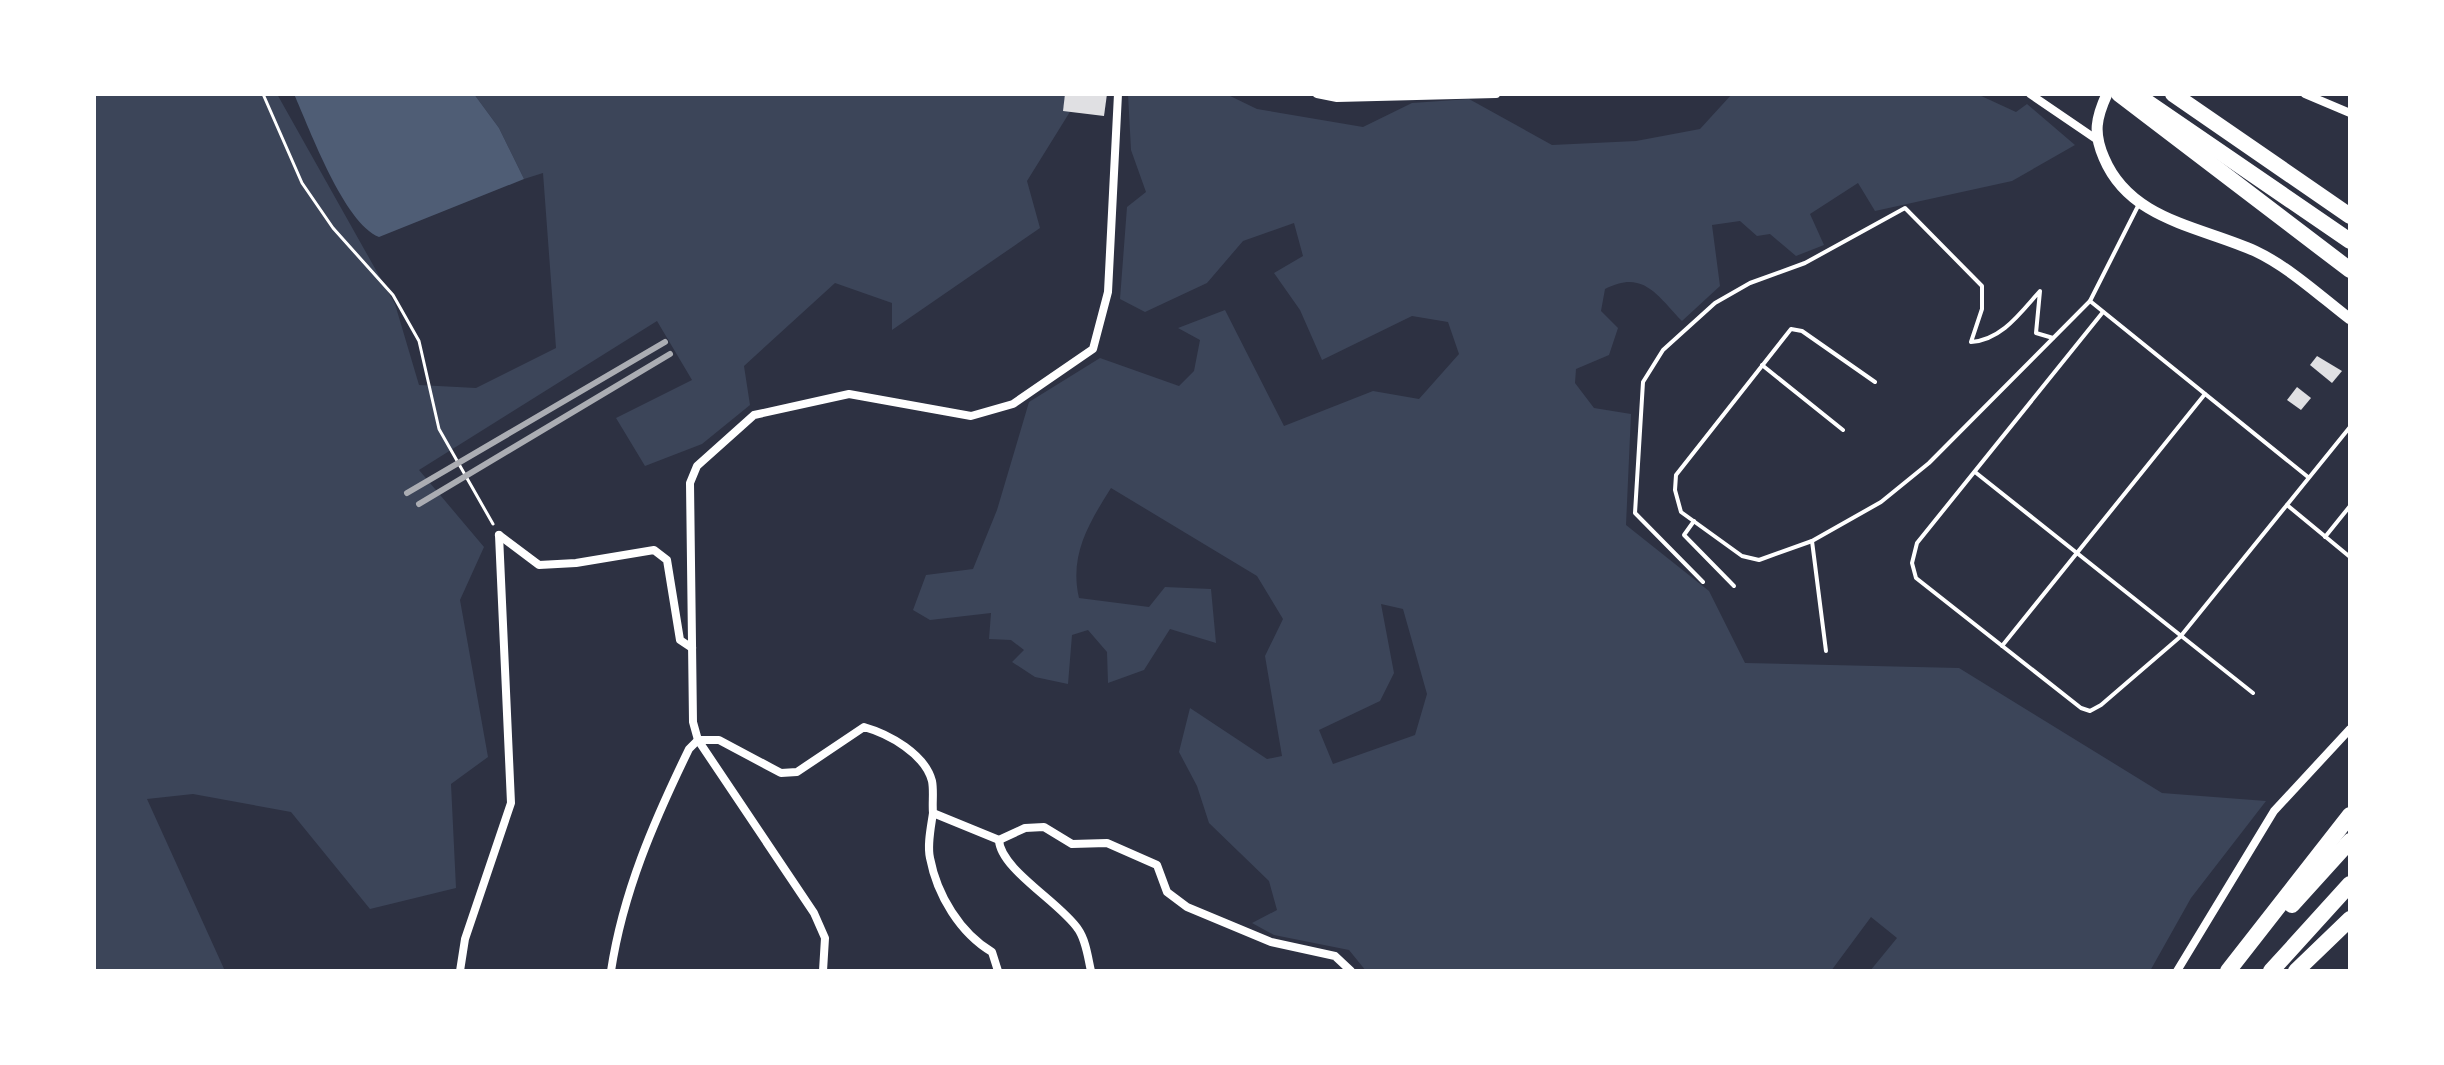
<svg xmlns="http://www.w3.org/2000/svg" width="2444" height="1065" viewBox="0 0 2444 1065" font-family="'DM Sans',sans-serif">
  <style>
    .green { fill: #3c4559; fill-rule: evenodd }
    .water { fill: #4f5d75 }
    .building { fill: #e0e0e3 }
    .lines { fill: none; stroke-linecap: round; stroke-linejoin: round }
    .path { stroke: #fff; stroke-width: 3 }
    .service { stroke: #fff; stroke-width: 4 }
    .minor { stroke: #fff; stroke-width: 8 }
    .tertiary { stroke: #fff; stroke-width: 11 }
    .motorway { stroke: #fff; stroke-width: 16 }
    .rail { stroke: #abadb3; stroke-width: 6 }
  </style>
  <rect width="100%" height="100%" fill="#2d3142"/>
  <!-- green -->
  <g class="green">
    <polygon points="94,94 277,94 395,304 419,385 476,388 556,348 543,173 524,179 499,128 474,94 1081,94 1027,181 1040,228 892,330 892,303 835,283 744,366 750,405 702,444 645,466 616,418 692,380 657,321 419,470 484,547 460,600 488,757 451,784 456,888 370,909 291,812 193,794 147,799 225,971 94,971"/>
    <path d="M1128 94H1226L1257 109 1363 127 1412 103 1469 99 1552 145 1636 141 1700 129 1732 94H1977L2016 112 2027 104 2075 145 2012 181 1875 211 1858 183 1810 214 1824 245 1796 256 1770 234 1757 236 1740 221 1712 225 1720 286 1682 321C1657 295 1643 269 1605 289L1601 311 1618 328 1609 355 1576 369 1575 383 1594 408 1631 414 1626 525 1709 591 1745 663 1959 668 2162 793 2266 801 2191 898 2150 971H1870L1897 938 1871 917 1831 971H1366L1349 950 1274 935 1252 923 1277 910 1269 881 1209 823 1197 786 1179 752 1190 708 1267 759 1282 756 1265 656 1283 619 1257 576 1111 488C1089 523 1069 555 1079 598L1149 607 1165 587 1211 589 1216 643 1170 629 1144 670 1108 683 1107 652 1088 630 1072 635 1068 684 1035 677 1012 662 1024 650 1011 640 989 639 991 613 930 620 913 610 926 575 973 569 997 510 1029 402 1100 358 1179 386 1194 371 1200 340 1178 328 1225 310 1284 426 1373 391 1419 399 1459 354 1448 322 1412 316 1322 360 1300 310 1274 273 1303 256 1294 223 1243 241 1207 283 1145 312 1120 299 1127 207 1146 192 1131 150ZM1381 604 1403 609 1427 694 1415 735 1333 764 1319 730 1380 701 1394 673Z"/>
  </g>
  <!-- water -->
  <path class="water" d="M294 94H474L499 128 524 179 379 237C344 223 310 130 294 94Z"/>
  <!-- building -->
  <g class="building">
    <polygon points="1065,94 1107,94 1104,116 1063,111"/>
    <polygon points="2317,356 2342,371 2332,383 2310,365"/>
    <polygon points="2297,387 2311,398 2301,410 2287,400"/>
  </g>
  <g class="lines">
    <!-- path -->
    <polyline class="path" points="263,94 302,183 333,228 393,295 419,341 439,429 493,524"/>
    <!-- service -->
    <g class="service">
      <polyline points="2090,301 2308,477"/>
      <polyline points="2103,312 1917,543 1912,563 1916,578 2081,708 2090,711 2101,705 2180,637 2350,427"/>
      <polyline points="1762,365 1843,430"/>
      <polyline points="1875,382 1802,331 1791,329 1676,475 1675,490 1681,512 1742,556 1759,560 1812,541 1881,502 1929,463 2090,301 2139,204"/>
      <polyline points="1975,472 2253,693"/>
      <polyline points="2287,505 2350,557"/>
      <polyline points="1694,521 1684,535 1734,586"/>
      <polyline points="2325,537 2350,506"/>
      <polyline points="1812,541 1826,651"/>
      <path d="M1703 582 1635 513 1643 382 1663 350 1715 303 1750 283 1805 263 1905 208 1982 286V309L1971 342C2002 340 2021 312 2040 291L2036 333 2053 338"/>
      <polyline points="2002,646 2205,394"/>
    </g>
    <!-- minor -->
    <g class="minor">
      <polyline points="1317,94 1337,98 1496,94"/>
      <polyline points="2030,94 2096,139"/>
      <polyline points="2305,94 2350,113"/>
      <polyline points="499,535 539,565 576,563 654,550 667,560 680,640 692,648"/>
      <path d="M933 813C931 827 927 845 930 858 937 895 960 933 992 952L998 971"/>
      <path d="M999 840C1000 869 1061 903 1078 929 1086 940 1088 958 1091 971"/>
      <polyline points="460,971 465,939 511,803 499,535"/>
      <path d="M611 971C623 892 654 821 689 749L698 740H719L781 773 797 772 864 727C889 734 925 754 932 781 934 791 932 803 933 813L999 840 1025 828 1044 827 1072 844 1107 843 1157 865 1167 892 1187 907 1271 942 1335 956 1351 971"/>
      <polyline points="823,971 825,938 814,913 698,740 693,722 690,483 697,466 754,415 849,394 971,416 1013,404 1093,349 1108,292 1118,94"/>
      <polyline points="2177,971 2274,811 2350,729"/>
    </g>
    <!-- tertiary -->
    <path class="tertiary" d="M2107 94C2096 118 2093 133 2104 158 2130 220 2199 226 2255 251 2289 267 2320 296 2350 319"/>
    <!-- motorway -->
    <g class="motorway">
      <polyline points="2119,94 2350,270"/>
      <polyline points="2173,94 2350,216"/>
      <polyline points="2137,95 2350,241"/>
      <polyline points="2292,905 2350,841"/>
      <polyline points="2228,971 2350,815"/>
      <polyline points="2271,971 2350,884"/>
      <polyline points="2296,971 2350,919"/>
    </g>
    <!-- rail -->
    <g class="rail">
      <polyline points="407,493 665,342"/>
      <polyline points="419,504 670,354"/>
    </g>
  </g>
  <!-- border -->
  <rect width="2444" height="1065" fill="none" stroke="#ffffff" stroke-width="192"/>
</svg>
